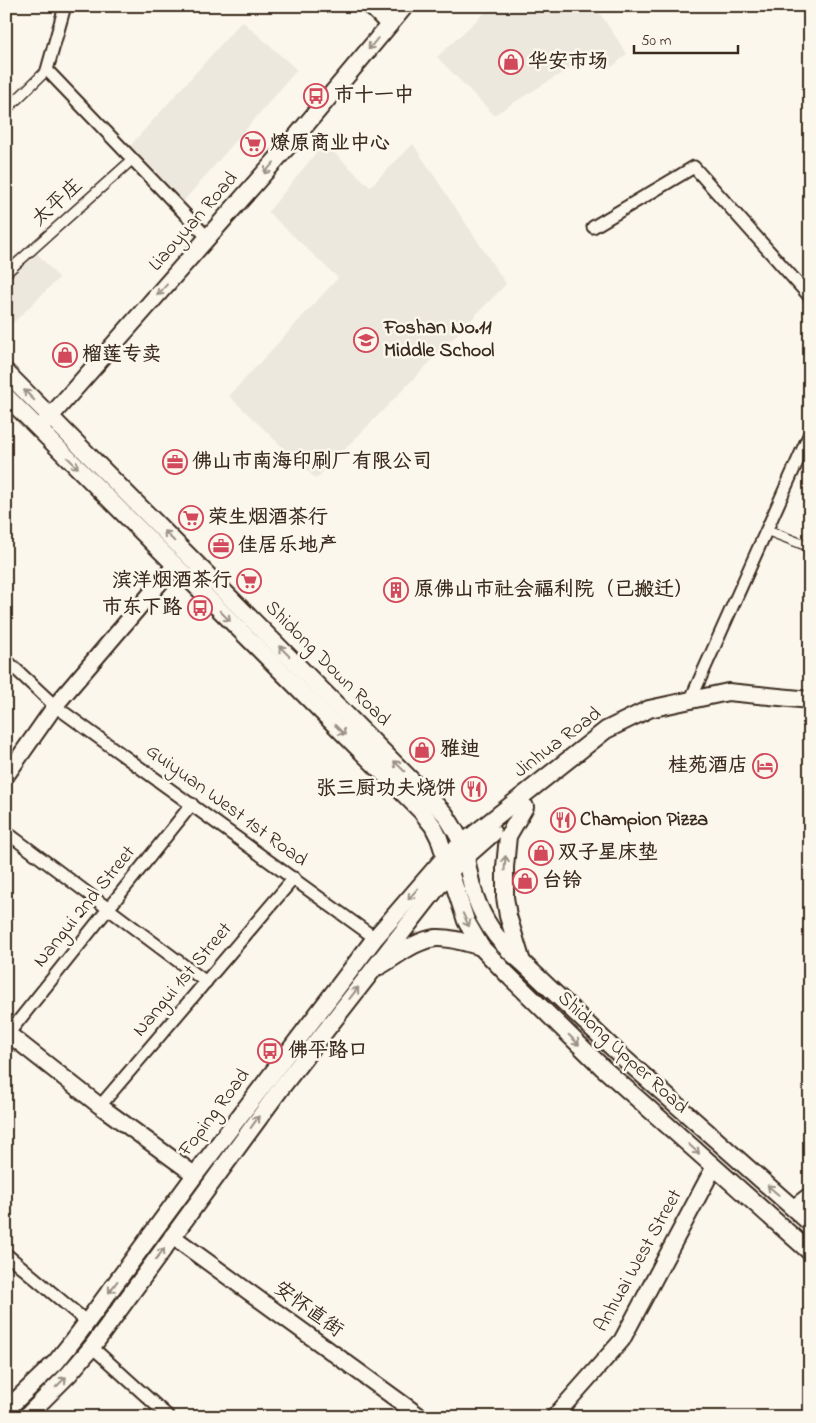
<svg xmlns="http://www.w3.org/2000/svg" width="816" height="1423" viewBox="0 0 816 1423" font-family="'Indie Flower','LXGW WenKai TC',sans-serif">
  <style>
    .built { fill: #ede8dd }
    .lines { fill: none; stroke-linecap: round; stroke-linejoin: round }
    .pedestrian-casing { stroke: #3b2a1e; stroke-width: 12 }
    .minor-casing { stroke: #3b2a1e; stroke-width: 15 }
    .tertiary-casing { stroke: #3b2a1e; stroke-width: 19 }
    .secondary-casing { stroke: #3b2a1e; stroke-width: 20 }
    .pedestrian { stroke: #fbf7ec; stroke-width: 9 }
    .minor { stroke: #fbf7ec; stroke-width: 11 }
    .tertiary { stroke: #fbf7ec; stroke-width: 15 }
    .secondary { stroke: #fbf7ec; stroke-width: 16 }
    .oneway { stroke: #9b9085 }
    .labels { text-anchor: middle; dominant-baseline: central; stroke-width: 5; stroke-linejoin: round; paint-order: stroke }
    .poi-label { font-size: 20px; font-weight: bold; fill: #3b2a1e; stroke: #fbf7ec; text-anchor: start }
    .street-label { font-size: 20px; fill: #3b2a1e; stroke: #fbf7ec }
  </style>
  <rect width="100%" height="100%" fill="#fbf7ec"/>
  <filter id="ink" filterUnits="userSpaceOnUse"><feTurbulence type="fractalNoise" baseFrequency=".02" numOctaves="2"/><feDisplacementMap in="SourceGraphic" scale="10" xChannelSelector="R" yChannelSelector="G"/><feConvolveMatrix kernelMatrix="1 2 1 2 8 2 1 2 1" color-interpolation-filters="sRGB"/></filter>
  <g filter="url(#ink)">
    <!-- built -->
    <g class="built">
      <polygon points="492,6 595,6 627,54 612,67 599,50 494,115 437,57"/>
      <polygon points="242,21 297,70 183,202 129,147"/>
      <polygon points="324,143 370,187 413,144 506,284 316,479 229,396 338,278 268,212"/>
      <polygon points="36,252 59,278 6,330 6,279"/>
    </g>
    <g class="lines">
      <defs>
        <g id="pedestrian">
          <polyline points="6,110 47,70"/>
          <polyline points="6,273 133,159"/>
          <polyline points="766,530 810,547"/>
        </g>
        <g id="minor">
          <polyline points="65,6 47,70 208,238"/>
          <polyline points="593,227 694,167 810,297"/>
          <polyline points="6,660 55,706 375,938"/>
          <polyline points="690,701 810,433"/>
          <polyline points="6,832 206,982"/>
          <polyline points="8,1034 192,804"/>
          <polyline points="100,1106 294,878"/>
          <polyline points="6,1254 87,1322"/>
          <polyline points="92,1347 169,1417"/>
        </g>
        <g id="tertiary">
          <polyline points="370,6 389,25"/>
          <polyline points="6,776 55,706 175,565"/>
          <polyline points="6,1032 100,1106 195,1175"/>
          <polyline points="793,1208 810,1195"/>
          <polyline points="172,1236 421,1417"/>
          <polyline points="554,1417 622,1340 714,1167"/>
        </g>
        <g id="secondary">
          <path d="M6 372 445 814C451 824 458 834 462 844 467 858 468 872 472 886 480 916 497 942 522 962L618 1053 810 1223"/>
          <polyline points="6,396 421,811 433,826 439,838 466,921 481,947 507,974 603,1068 810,1252"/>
          <polyline points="43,425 289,145 405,6"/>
          <polyline points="522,962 508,916 505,897 505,867 508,836 525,807"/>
          <path d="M380 966C397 956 416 940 436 938 451 937 467 943 481 947"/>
          <polyline points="6,1410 56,1362 79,1333 195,1175 375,938 445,857 606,730 649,709 728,692 810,700"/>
          <polyline points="26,1417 69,1374 92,1347 281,1088 372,971 451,870 493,833"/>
        </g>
      </defs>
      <!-- pedestrian casing -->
      <use href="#pedestrian" class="pedestrian-casing"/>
      <!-- minor casing -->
      <use href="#minor" class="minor-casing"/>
      <!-- tertiary casing -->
      <use href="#tertiary" class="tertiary-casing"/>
      <!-- secondary casing -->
      <use href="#secondary" class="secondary-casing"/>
      <!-- pedestrian -->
      <use href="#pedestrian" class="pedestrian"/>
      <!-- minor -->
      <use href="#minor" class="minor"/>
      <!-- tertiary -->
      <use href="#tertiary" class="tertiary"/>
      <!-- secondary -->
      <use href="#secondary" class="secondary"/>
    </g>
    <!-- one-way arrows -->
    <defs><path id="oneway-shaft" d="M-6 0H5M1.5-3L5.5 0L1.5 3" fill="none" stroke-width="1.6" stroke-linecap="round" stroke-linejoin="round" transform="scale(1.25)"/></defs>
    <g class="oneway">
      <use href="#oneway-shaft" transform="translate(373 44) rotate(129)"/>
      <use href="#oneway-shaft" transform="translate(269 168) rotate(131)"/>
      <use href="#oneway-shaft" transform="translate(162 290) rotate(132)"/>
      <use href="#oneway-shaft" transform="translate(29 395) rotate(-135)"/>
      <use href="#oneway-shaft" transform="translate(73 463) rotate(45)"/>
      <use href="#oneway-shaft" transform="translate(169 536) rotate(-135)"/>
      <use href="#oneway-shaft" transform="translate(225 616) rotate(45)"/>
      <use href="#oneway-shaft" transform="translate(284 651) rotate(-135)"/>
      <use href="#oneway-shaft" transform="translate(340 730) rotate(45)"/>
      <use href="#oneway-shaft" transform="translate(399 766) rotate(-135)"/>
      <use href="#oneway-shaft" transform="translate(505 863) rotate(-86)"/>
      <use href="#oneway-shaft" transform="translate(413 894) rotate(131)"/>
      <use href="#oneway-shaft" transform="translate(466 920) rotate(65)"/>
      <use href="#oneway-shaft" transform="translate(354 993) rotate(-52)"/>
      <use href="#oneway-shaft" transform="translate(574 1040) rotate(44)"/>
      <use href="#oneway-shaft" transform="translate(255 1122) rotate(-54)"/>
      <use href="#oneway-shaft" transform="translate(694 1149) rotate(42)"/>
      <use href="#oneway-shaft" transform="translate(773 1190) rotate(-139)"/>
      <use href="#oneway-shaft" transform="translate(160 1254) rotate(-54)"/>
      <use href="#oneway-shaft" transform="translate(113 1287) rotate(126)"/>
      <use href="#oneway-shaft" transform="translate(61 1382) rotate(-45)"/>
    </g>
  </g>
  <!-- icons -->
  <defs>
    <symbol id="shop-ring" viewBox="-11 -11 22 22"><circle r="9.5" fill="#fbf7ec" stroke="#d1495b" stroke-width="1.5"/><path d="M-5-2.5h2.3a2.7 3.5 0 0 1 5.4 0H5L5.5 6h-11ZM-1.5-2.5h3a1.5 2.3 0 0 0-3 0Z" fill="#d1495b"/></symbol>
    <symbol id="bus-ring" viewBox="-11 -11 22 22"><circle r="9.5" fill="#fbf7ec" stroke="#d1495b" stroke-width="1.5"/><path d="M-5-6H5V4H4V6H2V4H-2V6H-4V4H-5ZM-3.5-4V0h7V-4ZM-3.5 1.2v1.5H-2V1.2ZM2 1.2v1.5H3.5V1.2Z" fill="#d1495b"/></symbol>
    <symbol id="supermarket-ring" viewBox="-11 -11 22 22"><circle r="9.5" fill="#fbf7ec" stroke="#d1495b" stroke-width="1.5"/><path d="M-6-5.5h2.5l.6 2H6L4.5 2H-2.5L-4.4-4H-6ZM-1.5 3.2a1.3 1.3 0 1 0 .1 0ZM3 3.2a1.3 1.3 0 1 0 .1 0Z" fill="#d1495b"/></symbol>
    <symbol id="school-ring" viewBox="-11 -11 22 22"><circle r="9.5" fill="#fbf7ec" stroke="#d1495b" stroke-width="1.5"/><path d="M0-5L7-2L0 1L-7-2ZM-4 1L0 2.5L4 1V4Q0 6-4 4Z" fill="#d1495b"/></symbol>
    <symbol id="office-ring" viewBox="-11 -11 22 22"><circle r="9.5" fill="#fbf7ec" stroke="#d1495b" stroke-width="1.5"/><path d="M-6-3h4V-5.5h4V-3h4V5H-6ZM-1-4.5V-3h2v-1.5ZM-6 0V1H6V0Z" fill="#d1495b"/></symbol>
    <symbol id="building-ring" viewBox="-11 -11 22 22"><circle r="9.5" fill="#fbf7ec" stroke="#d1495b" stroke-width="1.5"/><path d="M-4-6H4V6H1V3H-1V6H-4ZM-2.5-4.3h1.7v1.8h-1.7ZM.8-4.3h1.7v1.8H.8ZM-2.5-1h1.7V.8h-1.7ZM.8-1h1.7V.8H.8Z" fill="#d1495b"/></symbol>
    <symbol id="hotel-ring" viewBox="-11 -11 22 22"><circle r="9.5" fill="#fbf7ec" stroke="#d1495b" stroke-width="1.5"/><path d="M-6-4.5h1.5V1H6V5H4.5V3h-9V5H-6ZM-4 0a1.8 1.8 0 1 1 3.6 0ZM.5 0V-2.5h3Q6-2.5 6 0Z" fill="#d1495b"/></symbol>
    <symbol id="restaurant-ring" viewBox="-11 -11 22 22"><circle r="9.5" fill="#fbf7ec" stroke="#d1495b" stroke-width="1.5"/><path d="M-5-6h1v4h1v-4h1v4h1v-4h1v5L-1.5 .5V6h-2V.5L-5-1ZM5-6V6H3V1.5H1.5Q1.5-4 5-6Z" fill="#d1495b"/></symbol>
  </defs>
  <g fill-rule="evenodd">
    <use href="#shop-ring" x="497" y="48" width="28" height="28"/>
    <use href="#bus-ring" x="302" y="82" width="28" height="28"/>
    <use href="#supermarket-ring" x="239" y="130" width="28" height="28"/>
    <use href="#school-ring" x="352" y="326" width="28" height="28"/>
    <use href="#shop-ring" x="51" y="341" width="28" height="28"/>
    <use href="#office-ring" x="161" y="448" width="28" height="28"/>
    <use href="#supermarket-ring" x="177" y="504" width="28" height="28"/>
    <use href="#office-ring" x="207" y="532" width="28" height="28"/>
    <use href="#supermarket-ring" x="235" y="567" width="28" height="28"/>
    <use href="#building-ring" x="382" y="576" width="28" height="28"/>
    <use href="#bus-ring" x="186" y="594" width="28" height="28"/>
    <use href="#shop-ring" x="408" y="736" width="28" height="28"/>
    <use href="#hotel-ring" x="751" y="752" width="28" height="28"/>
    <use href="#restaurant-ring" x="460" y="775" width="28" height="28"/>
    <use href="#restaurant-ring" x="549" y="806" width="28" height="28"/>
    <use href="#shop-ring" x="527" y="839" width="28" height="28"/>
    <use href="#shop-ring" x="511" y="867" width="28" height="28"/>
    <use href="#bus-ring" x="256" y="1037" width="28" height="28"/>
  </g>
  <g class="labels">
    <!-- poi labels -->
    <g class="poi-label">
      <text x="528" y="62">华安市场</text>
      <text x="334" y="96">市十一中</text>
      <text x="270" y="144">燎原商业中心</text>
      <text x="384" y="328">Foshan No.11<tspan x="384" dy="23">Middle School</tspan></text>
      <text x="82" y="355">榴莲专卖</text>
      <text x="192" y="462">佛山市南海印刷厂有限公司</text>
      <text x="208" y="518">荣生烟酒茶行</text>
      <text x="238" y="546">佳居乐地产</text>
      <text x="232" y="581" text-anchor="end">滨洋烟酒茶行</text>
      <text x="414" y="590">原佛山市社会福利院（已搬迁）</text>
      <text x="182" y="608" text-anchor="end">市东下路</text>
      <text x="440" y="750">雅迪</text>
      <text x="748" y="766" text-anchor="end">桂苑酒店</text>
      <text x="456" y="789" text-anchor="end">张三厨功夫烧饼</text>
      <text x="580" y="820">Champion Pizza</text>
      <text x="558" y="853">双子星床垫</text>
      <text x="542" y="881">台铃</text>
      <text x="288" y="1051">佛平路口</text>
    </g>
    <!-- street labels -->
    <g class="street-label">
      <text transform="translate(58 203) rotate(-42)">太平庄</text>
      <text transform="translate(194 222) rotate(-49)">Liaoyuan Road</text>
      <text transform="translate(327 664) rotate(45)">Shidong Down Road</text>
      <text transform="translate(558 743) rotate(-37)">Jinhua Road</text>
      <text transform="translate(226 806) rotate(36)">Guiyuan West 1st Road</text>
      <text transform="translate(85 907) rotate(-51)">Nangui 2nd Street</text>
      <text transform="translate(183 980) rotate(-50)">Nangui 1st Street</text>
      <text transform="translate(622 1053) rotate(43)">Shidong Upper Road</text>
      <text transform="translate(215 1113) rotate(-53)">Foping Road</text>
      <text transform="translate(639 1261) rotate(-61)">Anhuai West Street</text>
      <text transform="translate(308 1310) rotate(36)">安怀直街</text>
    </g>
  </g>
  <!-- margin -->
  <rect width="816" height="1423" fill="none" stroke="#fbf7ec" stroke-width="25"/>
  <rect x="12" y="12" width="791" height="1398" fill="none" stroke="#3b2a1e" stroke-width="2" filter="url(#ink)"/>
  <!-- scale -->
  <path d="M634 45v8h104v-8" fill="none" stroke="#3b2a1e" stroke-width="2.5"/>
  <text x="641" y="45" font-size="15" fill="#3b2a1e" stroke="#fbf7ec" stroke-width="4" paint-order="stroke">50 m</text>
</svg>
